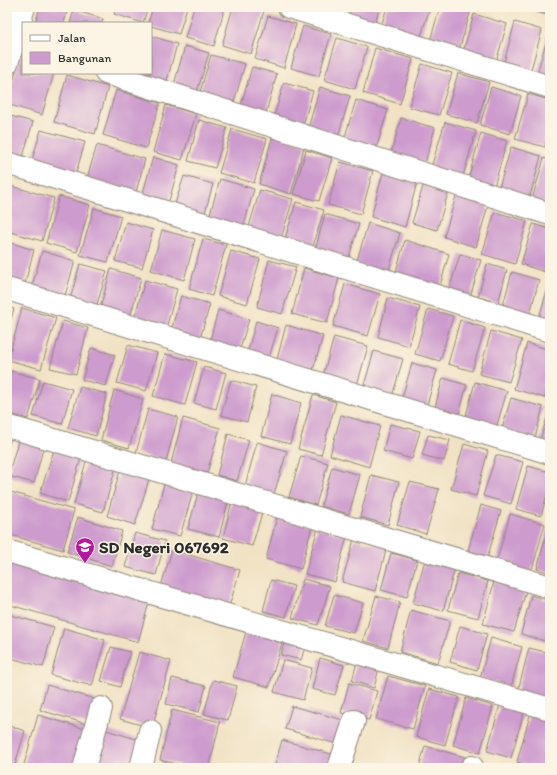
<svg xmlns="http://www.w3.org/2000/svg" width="557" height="775" viewBox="0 0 557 775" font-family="Itim,sans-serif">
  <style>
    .building { fill: #cd9bce }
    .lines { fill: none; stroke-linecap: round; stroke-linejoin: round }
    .street-casing { stroke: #8e8678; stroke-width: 24 }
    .street { stroke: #fff; stroke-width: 22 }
    .labels { text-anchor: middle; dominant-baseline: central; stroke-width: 3; stroke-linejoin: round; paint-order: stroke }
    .poi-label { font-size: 17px; font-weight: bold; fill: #2b2b2b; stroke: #fcf5e5; text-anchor: start }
  </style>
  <rect width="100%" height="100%" fill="#fcf5e5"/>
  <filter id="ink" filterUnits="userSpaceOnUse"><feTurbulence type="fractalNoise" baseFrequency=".025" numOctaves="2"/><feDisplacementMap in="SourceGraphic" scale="8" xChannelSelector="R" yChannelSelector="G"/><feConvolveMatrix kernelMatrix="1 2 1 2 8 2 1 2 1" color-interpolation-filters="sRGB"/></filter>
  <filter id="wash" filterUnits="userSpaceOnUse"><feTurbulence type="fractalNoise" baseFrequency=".012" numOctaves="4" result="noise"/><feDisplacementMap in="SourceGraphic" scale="16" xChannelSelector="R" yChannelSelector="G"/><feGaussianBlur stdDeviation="0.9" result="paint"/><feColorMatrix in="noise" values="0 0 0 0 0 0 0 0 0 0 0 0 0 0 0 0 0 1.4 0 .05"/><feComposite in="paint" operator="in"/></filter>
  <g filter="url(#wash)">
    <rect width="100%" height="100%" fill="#f1e2c4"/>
    <g id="blocks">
      <!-- building -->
      <g class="building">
        <polygon points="7,7 15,7 7,34"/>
        <polygon points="40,7 68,8 64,23 35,23"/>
        <polygon points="116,7 148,7 143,23 114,14"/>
        <polygon points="153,7 187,7 179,34 151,26 151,23 148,23"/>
        <polygon points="194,7 225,7 214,46 185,38"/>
        <polygon points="233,7 250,7 264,11 251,54 222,45"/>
        <polygon points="314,7 344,7 342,15"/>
        <polygon points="352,7 380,7 375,22 349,15"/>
        <polygon points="387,7 430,7 420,39 381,27"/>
        <polygon points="440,7 459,7 471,10 459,50 430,41"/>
        <polygon points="522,7 550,7 550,16"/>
        <polygon points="74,10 103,19 102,23 70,23"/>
        <polygon points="474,14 507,24 496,62 463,52"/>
        <polygon points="268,16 296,24 284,68 255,59"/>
        <polygon points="515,22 542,30 530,73 503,66"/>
        <polygon points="303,26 331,34 319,76 291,68"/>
        <polygon points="548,35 550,35 550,78 537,74"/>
        <polygon points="151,36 177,44 166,84 135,73 151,73"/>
        <polygon points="337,38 367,47 355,89 324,80"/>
        <polygon points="185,46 209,53 196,95 173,88"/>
        <polygon points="375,48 413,59 400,104 363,93"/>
        <polygon points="211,55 245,64 234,102 200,92"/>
        <polygon points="20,56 23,57 23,73 54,73 42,115 7,104"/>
        <polygon points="422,64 452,73 439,115 409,107"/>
        <polygon points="252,67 277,74 266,112 241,105"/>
        <polygon points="458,73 489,82 477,123 446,114"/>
        <polygon points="67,75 108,87 95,134 54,122"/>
        <polygon points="284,83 313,91 301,132 272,123"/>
        <polygon points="320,87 350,96 337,140 307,132"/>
        <polygon points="491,87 521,96 510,134 480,125"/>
        <polygon points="116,90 160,103 146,148 103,135"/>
        <polygon points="528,94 550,100 550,128 545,147 515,139"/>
        <polygon points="356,100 388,110 376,149 344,140"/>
        <polygon points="166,105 196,114 182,160 153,152"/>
        <polygon points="7,115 33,122 21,163 7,159"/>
        <polygon points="401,118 435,128 425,163 391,153"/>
        <polygon points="199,120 227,128 215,168 188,161"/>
        <polygon points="445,122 476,131 462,180 430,171"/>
        <polygon points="232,129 267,139 254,183 219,173"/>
        <polygon points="41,130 85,142 74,180 30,167"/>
        <polygon points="481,133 507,141 493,190 467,183"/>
        <polygon points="273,135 305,144 291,194 259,184"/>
        <polygon points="97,145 145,159 136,192 87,178"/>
        <polygon points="511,147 541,156 529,200 498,191"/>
        <polygon points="306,150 332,158 319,201 293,194"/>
        <polygon points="153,157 179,165 167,208 141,200"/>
        <polygon points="544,158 550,160 550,209 531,203"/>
        <polygon points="340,162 373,171 361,214 328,205"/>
        <polygon points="384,169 418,179 405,227 371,217"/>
        <polygon points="184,176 213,184 204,216 174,207"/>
        <polygon points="220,179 254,189 242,232 208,221"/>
        <polygon points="7,185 54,198 42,241 7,231"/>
        <polygon points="423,186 448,193 437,230 412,223"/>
        <polygon points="260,190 293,199 280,242 247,233"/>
        <polygon points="59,196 90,205 77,252 46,243"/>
        <polygon points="456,196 488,206 476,247 444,237"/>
        <polygon points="296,202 324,210 312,250 284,242"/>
        <polygon points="94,208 121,216 108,262 80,255"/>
        <polygon points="495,212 527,221 515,264 482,254"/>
        <polygon points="325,214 359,224 347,264 314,254"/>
        <polygon points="126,222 153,230 142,268 115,261"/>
        <polygon points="368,223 400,233 388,273 356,264"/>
        <polygon points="533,224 550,229 550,254 545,272 521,264"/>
        <polygon points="162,230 195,239 184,280 151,270"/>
        <polygon points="203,239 226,245 212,296 189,289"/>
        <polygon points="405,240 449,254 439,289 395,275"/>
        <polygon points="8,242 34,250 23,290 7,286 7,246"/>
        <polygon points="42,251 75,261 64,299 31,290"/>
        <polygon points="231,251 260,259 247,304 218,296"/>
        <polygon points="460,254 481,260 470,297 449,290"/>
        <polygon points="269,260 296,267 282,314 257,307"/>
        <polygon points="80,264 107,271 95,311 69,303"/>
        <polygon points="487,264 507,270 498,303 478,297"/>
        <polygon points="304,268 339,278 327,323 292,314"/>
        <polygon points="111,269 141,278 129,321 99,312"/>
        <polygon points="512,272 539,280 529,317 502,309"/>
        <polygon points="145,280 177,289 165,332 133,323"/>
        <polygon points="345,284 380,294 368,336 333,326"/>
        <polygon points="549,284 550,284 550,325 538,321"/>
        <polygon points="181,296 210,304 199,342 170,334"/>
        <polygon points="388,298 420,307 409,346 378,337"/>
        <polygon points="7,307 14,309 7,332"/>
        <polygon points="22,308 56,318 41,369 8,360"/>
        <polygon points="428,309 453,316 440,361 415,354"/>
        <polygon points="218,310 249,319 239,352 209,344"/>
        <polygon points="460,320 485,328 472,371 448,364"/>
        <polygon points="63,321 88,328 76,374 50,368"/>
        <polygon points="256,321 278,328 267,364 246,358"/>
        <polygon points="286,325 323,336 311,377 275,367"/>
        <polygon points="491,331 522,340 509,382 479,374"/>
        <polygon points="334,337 368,346 356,389 322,379"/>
        <polygon points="527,343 550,350 550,379 545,398 514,389"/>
        <polygon points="128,345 157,353 146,391 117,383"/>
        <polygon points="91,348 115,355 106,386 82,380"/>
        <polygon points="374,351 403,359 391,400 362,392"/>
        <polygon points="165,354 197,362 185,405 153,396"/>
        <polygon points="412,363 437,370 425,412 400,405"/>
        <polygon points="204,367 226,373 216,409 194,403"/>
        <polygon points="11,371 40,379 28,419 7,413 7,386"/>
        <polygon points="443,378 467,385 457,421 433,414"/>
        <polygon points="231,380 256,387 247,422 221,415"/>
        <polygon points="43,381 72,389 62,424 33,416"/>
        <polygon points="475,382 507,391 495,432 464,423"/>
        <polygon points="80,387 107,394 96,436 68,428"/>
        <polygon points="114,390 143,399 129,448 101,440"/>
        <polygon points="272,394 301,403 290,444 261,436"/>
        <polygon points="313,395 336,402 321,455 298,449"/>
        <polygon points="511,398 543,407 534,442 501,433"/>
        <polygon points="550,407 550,447 539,444"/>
        <polygon points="148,409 178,417 166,461 136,453"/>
        <polygon points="341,415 380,426 369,467 330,455"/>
        <polygon points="183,418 220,428 207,473 171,463"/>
        <polygon points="390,424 420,431 412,459 383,451"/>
        <polygon points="7,434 12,435 7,451"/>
        <polygon points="228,434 249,440 237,481 217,475"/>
        <polygon points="428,435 450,440 444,461 422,455"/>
        <polygon points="19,438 44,445 34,483 8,476"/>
        <polygon points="257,442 287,451 274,494 245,486"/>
        <polygon points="464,444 488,451 476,496 451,489"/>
        <polygon points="54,450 81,458 68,502 40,493"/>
        <polygon points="496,455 523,462 511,504 483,496"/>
        <polygon points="301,456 328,463 316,505 289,497"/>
        <polygon points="87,458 116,467 103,512 74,504"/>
        <polygon points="528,466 550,472 550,484 541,516 516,509"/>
        <polygon points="121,467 150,476 135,525 107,516"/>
        <polygon points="332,467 360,475 349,514 321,506"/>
        <polygon points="371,475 399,482 388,525 360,517"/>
        <polygon points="410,482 439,489 426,534 397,525"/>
        <polygon points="164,484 193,492 180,536 152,529"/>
        <polygon points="199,489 229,498 219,537 188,529"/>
        <polygon points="7,491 74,510 63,550 7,534"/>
        <polygon points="232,501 263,510 252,546 223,538"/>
        <polygon points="481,505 501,511 487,559 467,554"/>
        <polygon points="510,514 545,524 531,573 496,563"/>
        <polygon points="78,517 122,531 112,566 67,552"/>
        <polygon points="277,517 312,526 301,569 266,559"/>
        <polygon points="318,528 347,536 335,582 305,574"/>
        <polygon points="548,528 550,528 550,573 537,569"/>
        <polygon points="135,533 165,541 156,575 125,567"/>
        <polygon points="354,539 387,547 375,591 342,582"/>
        <polygon points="172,550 240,570 229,607 161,586"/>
        <polygon points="391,553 417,560 407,597 381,590"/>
        <polygon points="7,558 150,599 138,642 7,604"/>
        <polygon points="425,560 455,568 443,611 413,603"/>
        <polygon points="458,573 488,581 478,618 448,610"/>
        <polygon points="303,579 330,586 318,625 292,618"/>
        <polygon points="271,580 294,586 286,617 263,611"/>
        <polygon points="494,582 526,591 514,632 483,624"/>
        <polygon points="334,595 363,603 354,633 325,626"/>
        <polygon points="531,595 550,601 550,635 548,642 521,634"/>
        <polygon points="376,596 400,602 388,648 363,641"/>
        <polygon points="411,610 450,621 438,663 400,652"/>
        <polygon points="7,614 54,627 43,667 7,657"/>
        <polygon points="248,625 284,636 269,687 233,677"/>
        <polygon points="460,626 487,634 477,670 450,662"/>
        <polygon points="64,628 105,640 92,686 51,675"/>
        <polygon points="286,634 307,640 301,660 281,655"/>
        <polygon points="491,638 522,647 511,687 480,678"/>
        <polygon points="111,647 130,652 120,687 101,681"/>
        <polygon points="529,648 550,653 550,700 518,691"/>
        <polygon points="139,652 171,661 152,728 120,719"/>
        <polygon points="320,658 344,665 335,695 312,689"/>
        <polygon points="283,660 312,668 303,700 274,692"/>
        <polygon points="357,662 379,668 374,688 352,681"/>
        <polygon points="388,676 425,686 413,729 376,719"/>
        <polygon points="172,678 206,686 199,712 166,704"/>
        <polygon points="213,680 237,686 228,720 204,714"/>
        <polygon points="349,683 377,691 369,720 341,713"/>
        <polygon points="47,685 95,699 87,724 40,710"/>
        <polygon points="429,689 459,697 445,745 416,737"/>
        <polygon points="466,698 493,706 480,753 453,745"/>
        <polygon points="500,705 524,712 511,758 487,751"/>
        <polygon points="292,706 347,721 340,745 285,729"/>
        <polygon points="172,710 220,722 209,768 193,768 160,760"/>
        <polygon points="38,715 92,731 81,768 23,768"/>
        <polygon points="530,715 550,720 550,768 538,768 517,762"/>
        <polygon points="7,725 25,731 14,768 7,768"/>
        <polygon points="106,730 143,741 136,768 95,768"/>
        <polygon points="282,740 335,755 331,768 274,768"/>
        <polygon points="425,746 472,759 469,768 419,768"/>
      </g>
    </g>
  </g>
  <g filter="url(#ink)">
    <use href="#blocks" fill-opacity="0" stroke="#8e8678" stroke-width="1"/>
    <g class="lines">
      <defs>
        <g id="street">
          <polyline points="289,7 550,87"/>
          <polyline points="7,63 24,7"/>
          <polyline points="106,73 550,214"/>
          <polyline points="7,163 550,331"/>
          <polyline points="7,289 550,453"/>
          <polyline points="7,426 550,587"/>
          <polyline points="7,551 550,709"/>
          <polyline points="84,768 101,708"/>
          <polyline points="141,768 150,731"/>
          <polyline points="339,768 354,721"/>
          <polyline points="472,768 472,767"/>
        </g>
      </defs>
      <!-- street casing -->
      <use href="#street" class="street-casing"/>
      <!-- street -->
      <use href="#street" class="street"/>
    </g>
  </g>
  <!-- icons -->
  <defs>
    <symbol id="school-pin" viewBox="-11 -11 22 30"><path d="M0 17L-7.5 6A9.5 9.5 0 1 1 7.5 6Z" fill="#b5179e" stroke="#fcf5e5"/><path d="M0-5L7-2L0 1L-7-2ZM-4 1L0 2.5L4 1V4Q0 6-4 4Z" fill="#fff"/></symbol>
  </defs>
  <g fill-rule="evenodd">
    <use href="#school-pin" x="74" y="536" width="22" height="30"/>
  </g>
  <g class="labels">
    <!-- poi labels -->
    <g class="poi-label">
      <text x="99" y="547">SD Negeri 067692</text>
    </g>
  </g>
  <!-- margin -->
  <rect width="557" height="775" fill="none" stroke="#fcf5e5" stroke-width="24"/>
  <!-- legend -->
  <rect x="22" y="22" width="130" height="52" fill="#fcf5e5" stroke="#a8a49b"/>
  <rect x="30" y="35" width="20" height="6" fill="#ffffff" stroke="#a8a49b"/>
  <text x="58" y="42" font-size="12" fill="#2b2b2b">Jalan</text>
  <rect x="30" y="52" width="20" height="12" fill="#cd9bce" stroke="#a8a49b"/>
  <text x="58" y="62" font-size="12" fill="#2b2b2b">Bangunan</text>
</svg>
